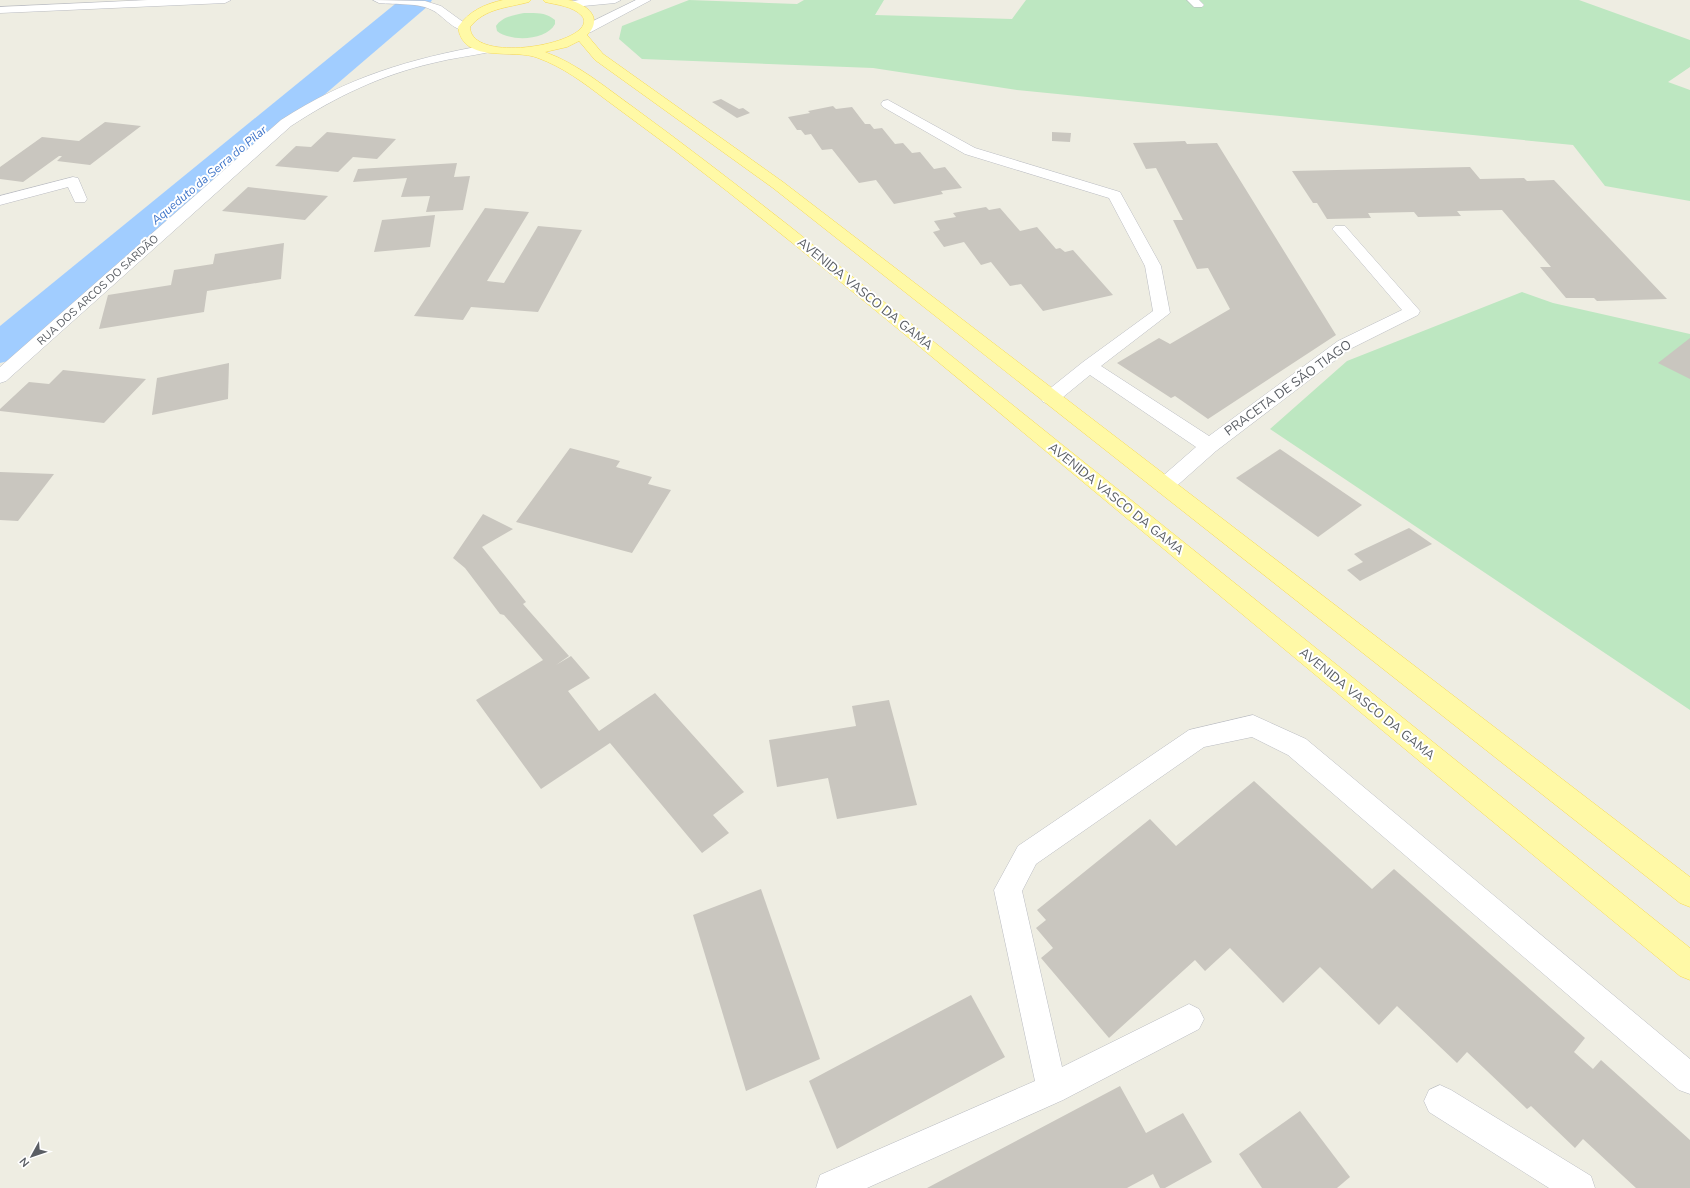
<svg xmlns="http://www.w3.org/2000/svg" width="1690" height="1188" viewBox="0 0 1690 1188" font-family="'Nunito Sans',sans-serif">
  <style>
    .green { fill: #bde7c1 }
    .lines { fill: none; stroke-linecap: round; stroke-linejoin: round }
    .canal { fill: #a1cdff; fill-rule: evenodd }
    .building { fill: #c9c6bf }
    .lane-casing { stroke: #babcc2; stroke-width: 1 }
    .street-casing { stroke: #babcc2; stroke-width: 1 }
    .secondary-casing { stroke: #b8bbc1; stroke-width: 1 }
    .primary-casing { stroke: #f7d852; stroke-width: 1 }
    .lane { fill: #fff; fill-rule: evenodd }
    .street { fill: #fff; fill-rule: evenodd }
    .secondary { fill: #fff; fill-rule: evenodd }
    .primary { fill: #fff9a6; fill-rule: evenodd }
    .labels { text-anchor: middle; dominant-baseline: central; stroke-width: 4; stroke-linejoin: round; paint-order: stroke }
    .far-street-label { font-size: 11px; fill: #5a5e64; stroke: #fff }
    .far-water-label { font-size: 12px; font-style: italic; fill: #3e74c8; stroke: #fff }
    .street-label { font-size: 13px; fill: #5a5e64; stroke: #fff }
  </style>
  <rect width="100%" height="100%" fill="#eeede2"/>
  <!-- green -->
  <g class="green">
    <polygon points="689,0 797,4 804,0 884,0 875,15 1012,19 1026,0 1579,0 1690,40 1690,67 1668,82 1690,90 1690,201 1605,186 1573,145 1017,90 873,68 642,59 619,39 622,26"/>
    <path d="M524 13C535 13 546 12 555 20V24C546 41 510 42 497 31L496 26C502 17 514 15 524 13Z"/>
    <polygon points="1522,292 1553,303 1690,334 1690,710 1270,429 1347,361"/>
  </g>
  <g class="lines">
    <!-- canal -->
    <polygon class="canal" points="400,0 432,0 428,6 16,359 0,363 0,326"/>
  </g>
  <!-- building -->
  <g class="building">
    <polygon points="721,99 739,109 743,108 750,113 737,118 712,102"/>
    <polygon points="833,106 836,109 852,107 865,124 870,124 874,129 882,128 895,144 903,143 912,153 920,152 934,169 945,167 962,188 941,191 943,194 894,204 876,180 859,183 832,149 822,150 811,134 805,135 801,130 797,130 788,117 810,113 808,111"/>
    <polygon points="105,122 141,126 90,165 57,161 62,156 59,156 23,182 0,179 0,167 42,137 79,141"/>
    <polygon points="327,132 396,139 377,159 353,157 338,172 275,166 296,146 311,147"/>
    <polygon points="1052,132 1071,133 1070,142 1052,141"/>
    <polygon points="1185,141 1187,144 1217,143 1336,335 1208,419 1175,396 1171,398 1117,363 1159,338 1170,344 1230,309 1208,268 1197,269 1173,220 1183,220 1156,168 1146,169 1133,143"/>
    <polygon points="457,163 454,177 470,176 463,210 426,212 430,196 401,197 407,178 353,182 358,169"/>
    <polygon points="1470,167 1480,179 1524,178 1527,181 1554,180 1667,299 1597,301 1594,298 1566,298 1540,267 1551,267 1502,210 1457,211 1461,216 1418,217 1414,212 1368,213 1371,218 1327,219 1317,203 1313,203 1292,171"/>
    <polygon points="248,187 328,196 305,220 222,211"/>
    <polygon points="986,207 989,210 1000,208 1020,231 1037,227 1056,249 1060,248 1065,252 1073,250 1113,295 1043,311 1021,284 1010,286 991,262 981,265 964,242 944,247 933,232 940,230 934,221 956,217 953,213"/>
    <polygon points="485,208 529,212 487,281 504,283 538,226 582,230 538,312 471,307 463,320 414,316"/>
    <polygon points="435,215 430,247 374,252 382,220"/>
    <polygon points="284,243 281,279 207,291 204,312 99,329 108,295 171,285 174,270 213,264 215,254"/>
    <polygon points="1690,338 1690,379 1658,363"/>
    <polygon points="229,363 228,399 152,415 157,378"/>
    <polygon points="63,370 146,379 104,423 0,411 0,409 29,382 49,384"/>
    <polygon points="570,448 620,461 616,467 652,477 648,484 671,490 632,553 516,522"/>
    <polygon points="1280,449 1362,505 1318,537 1236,478"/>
    <polygon points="0,472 54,474 18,521 0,520"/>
    <polygon points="483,514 513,529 482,547 526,602 523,604 569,656 556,665 571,656 590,678 568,691 599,731 655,693 744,792 713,815 729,833 702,853 610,743 541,789 476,700 543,660 504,615 500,614 465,568 453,558"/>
    <polygon points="1409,528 1432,544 1360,581 1347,570 1363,562 1354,554"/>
    <polygon points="889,700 917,805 837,819 828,778 777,787 769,740 856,726 852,706"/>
    <polygon points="1254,781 1372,889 1394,869 1585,1038 1574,1052 1593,1069 1601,1060 1690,1140 1690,1188 1636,1188 1583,1139 1575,1148 1531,1106 1527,1109 1467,1052 1457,1063 1397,1006 1379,1025 1320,967 1283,1003 1230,948 1205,971 1195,960 1109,1038 1041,958 1053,948 1036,928 1046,920 1037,910 1150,819 1176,846"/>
    <polygon points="761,889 820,1059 746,1091 693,915"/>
    <polygon points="971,995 1005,1057 837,1149 809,1081"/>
    <polygon points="1120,1086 1146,1133 1183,1113 1212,1162 1165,1188 1160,1188 1153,1174 1127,1188 927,1188"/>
    <polygon points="1300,1111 1350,1177 1337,1188 1262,1188 1239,1154"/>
  </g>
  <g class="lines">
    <defs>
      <g id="lane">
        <polygon points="1187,0 1199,0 1204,5 1202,7 1194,7"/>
        <polygon points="1253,715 1306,739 1690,1059 1690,1094 1679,1090 1288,755 1252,737 1204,747 1036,864 1022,891 1062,1067 1189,1004 1199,1009 1204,1019 1199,1029 1063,1100 867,1188 816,1188 820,1175 1035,1081 994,890 1018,846 1189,730"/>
        <polygon points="1440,1085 1451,1090 1591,1176 1595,1188 1549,1188 1429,1112 1424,1101 1429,1090"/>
      </g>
      <g id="street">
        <polygon points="148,0 231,0 225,3 0,13 0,7"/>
        <path d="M373 0 425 1 441 6 470 27 468 30C456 33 444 17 434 11 419 2 396 5 379 3Z"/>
        <polygon points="888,100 975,148 1120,192 1161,266 1170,313 1101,366 1209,436 1338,341 1402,310 1335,232 1332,229 1335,226 1345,226 1420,311 1418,315 1350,349 1216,451 1171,491 1164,493 1157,491 1154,486 1157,481 1196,447 1090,375 1057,402 1050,404 1043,402 1041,398 1043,394 1083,362 1153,311 1145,266 1109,198 965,154 883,107 881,104 883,101"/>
        <polygon points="73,177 78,178 87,199 85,202 75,202 68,187 0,205 0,196"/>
      </g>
      <g id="secondary">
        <polygon points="579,0 621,0 615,3 573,7 567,4 569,2"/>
        <polygon points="636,0 651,0 591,32 587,33 581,29 583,26"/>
        <path d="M486 45 490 46 492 49 490 52C471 56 452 58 433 63 381 75 335 97 291 126L6 381 0 383V367L281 120C348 77 409 59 486 45Z"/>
      </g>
      <path id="primary" d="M503 0H531L529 2C507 8 485 8 470 27 471 67 602 42 582 16 573 6 557 5 545 2L543 0C551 0 560 0 568 0 587 4 604 18 587 35L603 54 783 182 1690 877V907L1680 903 773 188 595 60 579 41 567 47 545 52C578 64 605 87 633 107 685 145 737 185 788 225L1690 948V980L1680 976C1482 813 1285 650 1088 486 951 373 815 258 674 150 651 133 628 116 605 99 584 83 563 67 538 58 514 48 463 65 458 27 469 11 485 4 503 0Z"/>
    </defs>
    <!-- lane casing -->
    <use href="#lane" class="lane-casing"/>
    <!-- street casing -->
    <use href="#street" class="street-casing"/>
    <!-- secondary casing -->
    <use href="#secondary" class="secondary-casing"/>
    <!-- primary casing -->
    <use href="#primary" class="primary-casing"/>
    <!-- lane -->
    <use href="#lane" class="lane"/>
    <!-- street -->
    <use href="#street" class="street"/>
    <!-- secondary -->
    <use href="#secondary" class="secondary"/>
    <!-- primary -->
    <use href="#primary" class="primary"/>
  </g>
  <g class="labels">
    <!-- far-street labels -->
    <g class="far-street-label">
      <text transform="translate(98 290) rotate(-42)">RUA DOS ARCOS DO SARDÃO</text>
    </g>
    <!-- far-water labels -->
    <g class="far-water-label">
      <text transform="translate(209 175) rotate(-40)">Aqueduto da Serra do Pilar</text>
    </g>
    <!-- street labels -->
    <g class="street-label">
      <text transform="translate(865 294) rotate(39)">AVENIDA VASCO DA GAMA</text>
      <text transform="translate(1288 388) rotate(-36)">PRACETA DE SÃO TIAGO</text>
      <text transform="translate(1116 499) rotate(39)">AVENIDA VASCO DA GAMA</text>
      <text transform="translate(1367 704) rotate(39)">AVENIDA VASCO DA GAMA</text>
    </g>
  </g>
  <!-- north arrow -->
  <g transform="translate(32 1156) rotate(230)" stroke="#ffffff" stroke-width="3" paint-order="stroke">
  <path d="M0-3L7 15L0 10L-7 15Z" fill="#5a5e64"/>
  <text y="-6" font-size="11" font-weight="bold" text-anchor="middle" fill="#5a5e64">N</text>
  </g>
</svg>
